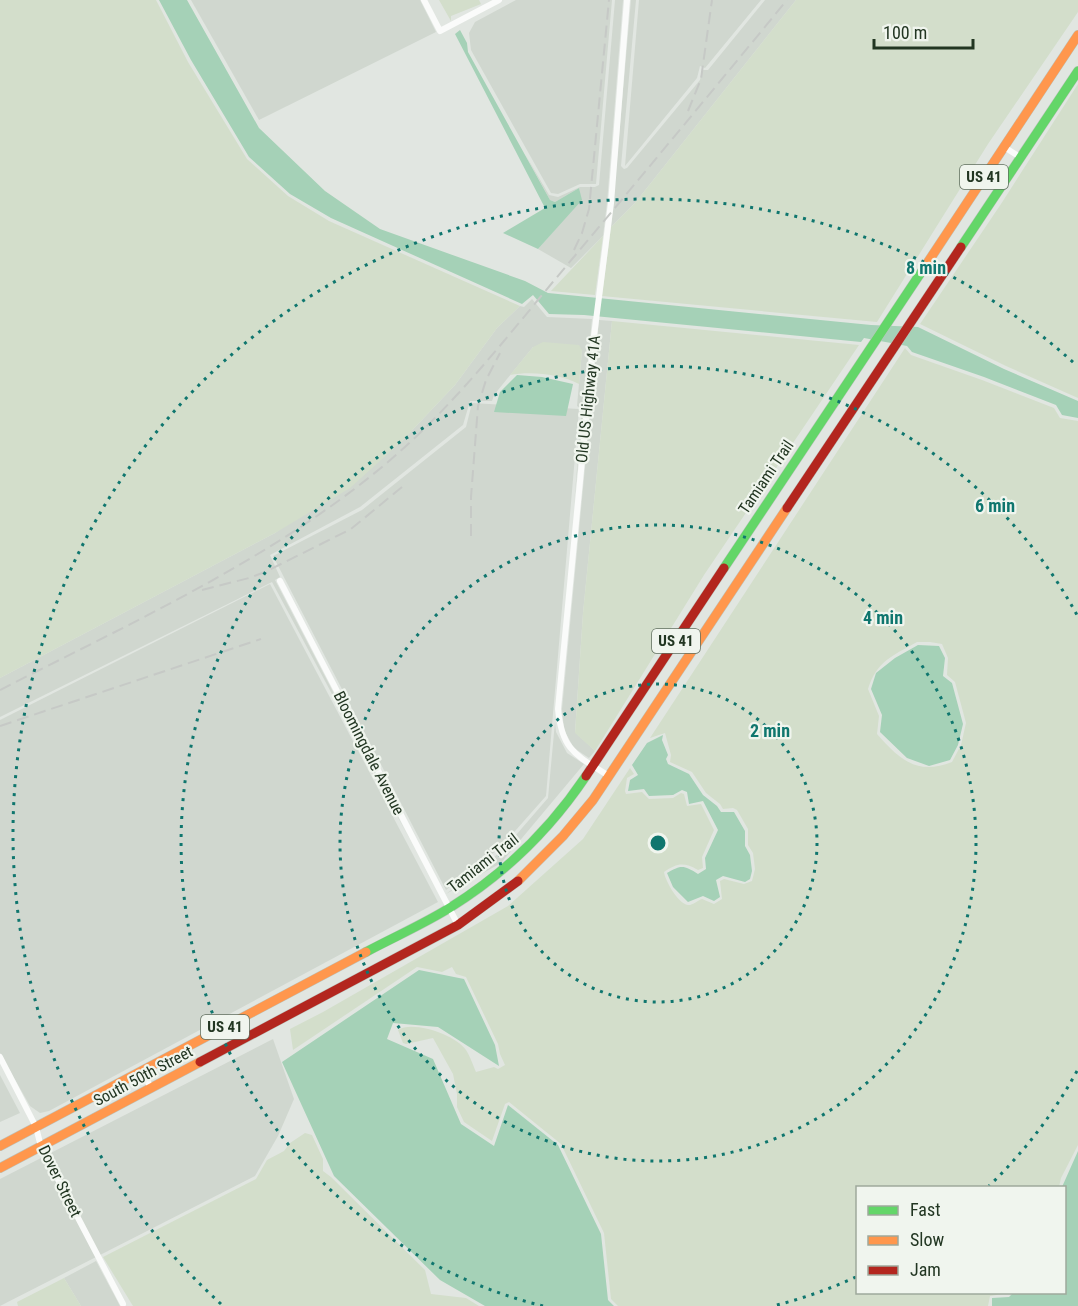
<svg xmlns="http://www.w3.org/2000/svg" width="1078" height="1306" viewBox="0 0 1078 1306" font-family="'Roboto Condensed',sans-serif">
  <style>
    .built { fill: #d0d7cf }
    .green { fill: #d3decb; fill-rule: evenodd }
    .water { fill: #a5d1b7 }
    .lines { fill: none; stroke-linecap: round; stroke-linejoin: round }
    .fast-casing { stroke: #bcc3bc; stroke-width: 10 }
    .slow-casing { stroke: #bcc3bc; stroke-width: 10 }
    .jam-casing { stroke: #bcc3bc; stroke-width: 10 }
    .street { stroke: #fafbfa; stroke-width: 6 }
    .fast { stroke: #63d668; stroke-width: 9 }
    .slow { stroke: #ff974d; stroke-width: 9 }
    .jam { stroke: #b3261e; stroke-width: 9 }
    .rail { stroke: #c6c9c6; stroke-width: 2; stroke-dasharray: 12 6; stroke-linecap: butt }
    .ring { fill: none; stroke: #0f766e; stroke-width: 3; stroke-dasharray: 3 6 }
    .labels { text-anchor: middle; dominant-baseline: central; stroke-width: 4.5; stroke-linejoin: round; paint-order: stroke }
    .shield { fill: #f0f5ee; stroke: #606f5f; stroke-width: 1.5 }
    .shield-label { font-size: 15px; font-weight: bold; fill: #223622 }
    .street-label { font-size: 16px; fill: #223622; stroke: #f0f5ee }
    .centre { fill: #0f766e; stroke: #f0f5ee; stroke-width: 3 }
    .ring-label { font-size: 18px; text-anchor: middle; font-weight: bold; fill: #0f766e; stroke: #f0f5ee; stroke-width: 4.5; stroke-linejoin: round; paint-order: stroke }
  </style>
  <rect width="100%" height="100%" fill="#e1e6e1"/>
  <!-- built -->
  <g class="built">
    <polygon points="191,0 420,0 436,32 259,120"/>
    <polygon points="516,0 612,0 596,184 580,184 558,194 551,193 471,50 469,33 475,22"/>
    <polygon points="615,0 623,0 607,203 603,236 571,268 538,249 581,200 579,188 555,202 550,200 525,154 549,195 558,197 580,187 595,187 599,185"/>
    <polygon points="631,0 636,0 621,166 624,169 627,168 700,80 702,70 708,70 765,0 796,0 635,203 611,227"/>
    <polygon points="639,0 761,0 705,68 700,66 697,78 625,166"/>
    <polygon points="532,299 547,317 592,319 574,505 582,409 577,406 582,350 533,347 494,395 492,401 470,401 463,425 360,507 270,555 280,577 275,580 409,838 272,582 0,717 0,678 275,533 402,441 455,385 497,328 520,306 524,307"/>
    <polygon points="599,320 612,321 583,613 575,732 595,751 589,758 574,748 564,730 562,709"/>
    <polygon points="472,403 579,409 546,796 501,847 446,890 273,556 362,510 466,427"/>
    <polygon points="270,584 438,902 49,1111 40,1113 30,1106 0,1053 0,720"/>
    <polygon points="555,722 556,732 567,753 584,764 501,863 446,894 503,850 548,798"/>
    <polygon points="273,1039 294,1099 278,1136 255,1176 0,1306 0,1179"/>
    <polygon points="0,1075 20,1113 0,1122"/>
    <polygon points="96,1261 120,1306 81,1306 64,1278"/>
  </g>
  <!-- green -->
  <g class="green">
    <polygon points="0,0 156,0 188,62 247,159 288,196 329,221 520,306 497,328 455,385 402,441 350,488 275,533 0,678"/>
    <polygon points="439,0 479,0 481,4 451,16 451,21"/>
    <polygon points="796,0 1078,0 1078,12 988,144 877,322 602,296 611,227 635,203"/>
    <polygon points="1078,84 1078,398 1006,366 920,324 1001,204"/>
    <polygon points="603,236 595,295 551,291"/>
    <polygon points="612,321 859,345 704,575 595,751 575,733 583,613"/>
    <path d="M543 342 579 345 582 350 579 384C560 374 531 371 510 375L533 347Z"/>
    <path d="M905 348 911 355 982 380 1054 408 1060 418 1078 421V1145L1061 1178 1059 1187 858 1188V1292L1009 1293 990 1296 988 1306H618L611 1299 604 1233 561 1144 509 1102 505 1104 492 1141 464 1122 457 1107V1094L453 1074 433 1038 406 1044 403 1043 398 1030C413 1020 456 1035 466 1050 470 1056 473 1065 476 1072L494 1067 498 1069 505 1065 500 1054 498 1044 466 977 456 974 452 967 442 972 417 967 293 1050 290 1029 323 1012 508 906 583 839 630 768 634 774 627 778 625 791 626 794 642 792 649 799 673 798 681 793 684 794 687 806 701 804 714 830 702 857 703 868 698 870C684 862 677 863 664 872 665 880 678 904 688 905 691 906 699 900 702 899L714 904 722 899 720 881 724 879 744 884 752 881 755 869 753 853 748 845V829L737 810 733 808 723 809 720 804 706 793 692 772 670 762 671 755 665 733 650 738ZM917 642H930L942 644 948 658 947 675 955 682 966 723 961 745 952 762C917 776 899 759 877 734L879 716 868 689C877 661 892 656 917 642Z"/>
    <polygon points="305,1133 312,1135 323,1159 323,1171 331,1177 425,1270 431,1294 466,1298 479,1306 133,1306 103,1257 256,1179 267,1160 284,1151 290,1143"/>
    <polygon points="64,1278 81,1306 18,1306 17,1302"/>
  </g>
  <!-- water -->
  <g class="water">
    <polygon points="159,0 187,0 259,128 325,191 380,229 525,281 548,293 871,325 918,327 1004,369 1078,401 1078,418 1062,415 1056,405 984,377 912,352 907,346 864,338 861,342 584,315 549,314 533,295 522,304 331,218 290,194 249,157 191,60"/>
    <polygon points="460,30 467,43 468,52 550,200 555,202 579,188 582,200 538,249 503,233 545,208 455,34"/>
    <polygon points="517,375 542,377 573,384 566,416 494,412 500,392"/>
    <polygon points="918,645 939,646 945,658 943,676 952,683 963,724 958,745 950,760 929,766 907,758 880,732 882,715 871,689 876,673 895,658"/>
    <path d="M663 735 662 740 668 755 666 759 668 764 689 774 703 795 717 806 721 812H734L745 831V846L750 855 752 871 750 879 745 882 723 876 716 880 720 897 714 901 703 896 688 902 673 887 667 873C682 865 683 865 698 874L706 869 705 858 718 830 703 801 689 804 687 792 682 790 673 795 649 796 644 789 628 791 630 780 638 775 632 765 647 743Z"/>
    <polygon points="419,970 464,979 495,1045 499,1066 438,1027 393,1023 387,1039 433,1059 461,1124 494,1146 508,1105 558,1145 601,1234 608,1300 614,1306 485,1306 440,1280 334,1176 282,1062"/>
    <polygon points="1078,1151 1078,1306 992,1306 992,1298 1009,1297 1013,1293 1064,1292 1064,1188 1062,1187"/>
  </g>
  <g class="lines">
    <defs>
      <g id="fast">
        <polyline points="961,247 1078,71"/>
        <polyline points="724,568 924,268"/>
        <path d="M366 952C394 937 424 924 451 907 504 874 551 828 586 776"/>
      </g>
      <g id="slow">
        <polyline points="924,268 1078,35"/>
        <polyline points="518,881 563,836 593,800 787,508"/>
        <polyline points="0,1146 366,952"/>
        <polyline points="0,1168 200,1062"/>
      </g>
      <g id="jam">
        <polyline points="787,508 961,247"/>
        <polyline points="586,776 724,568"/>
        <polyline points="200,1062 458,925 518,881"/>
      </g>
    </defs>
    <!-- fast casing -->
    <use href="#fast" class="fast-casing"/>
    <!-- slow casing -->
    <use href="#slow" class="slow-casing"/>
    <!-- jam casing -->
    <use href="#jam" class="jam-casing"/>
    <!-- street -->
    <g class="street">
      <polyline points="424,0 440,31 499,0"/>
      <polyline points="1004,147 1020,157"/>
      <polyline points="280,581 458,925"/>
      <path d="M609 776C576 755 562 751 558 709L594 336 611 203 627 0"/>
      <polyline points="0,1057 36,1127 41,1147 123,1304"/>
      <polyline points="142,1071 151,1088"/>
    </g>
    <!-- fast -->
    <use href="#fast" class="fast"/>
    <!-- slow -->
    <use href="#slow" class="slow"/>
    <!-- jam -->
    <use href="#jam" class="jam"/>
    <!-- rail -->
    <g class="rail">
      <polyline points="688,111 701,79 712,0"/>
      <polyline points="574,250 582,233 589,209 609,0"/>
      <polyline points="471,536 471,497 478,406 486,380 500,353"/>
      <polyline points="202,590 249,578 265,572 351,529 402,487"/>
      <path d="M0 690C129 624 270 560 382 467 446 414 499 347 552 283 631 189 709 95 787 0"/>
      <polyline points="0,726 261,639"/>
    </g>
  </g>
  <!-- distance rings -->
  <g class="ring">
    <circle cx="658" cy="843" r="159"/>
    <circle cx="658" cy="843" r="318"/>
    <path d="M1077 1071A477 477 0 0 1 989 1186M856 1277A477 477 0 0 1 773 1306M543 1306A477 477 0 1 1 1077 615"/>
    <path d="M221 1304A635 635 0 0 1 1075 364"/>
  </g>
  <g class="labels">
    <!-- shield labels -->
    <g class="shield">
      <rect x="960" y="165" width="48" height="24" rx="4.5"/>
      <rect x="652" y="629" width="48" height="24" rx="4.5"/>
      <rect x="201" y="1015" width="48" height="24" rx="4.5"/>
    </g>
    <g class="shield-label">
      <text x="984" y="177">US 41</text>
      <text x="676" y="641">US 41</text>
      <text x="225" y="1027">US 41</text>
    </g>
    <!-- street labels -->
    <g class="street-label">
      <text transform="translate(588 399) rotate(-84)">Old US Highway 41A</text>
      <text transform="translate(766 477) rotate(-56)">Tamiami Trail</text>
      <text transform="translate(369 753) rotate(63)">Bloomingdale Avenue</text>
      <text transform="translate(483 863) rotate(-38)">Tamiami Trail</text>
      <text transform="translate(143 1076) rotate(-28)">South 50th Street</text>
      <text transform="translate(60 1181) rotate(64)">Dover Street</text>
    </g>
  </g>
  <circle cx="658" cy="843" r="9" class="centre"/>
  <g class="ring-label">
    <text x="926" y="274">8 min</text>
    <text x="995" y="512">6 min</text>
    <text x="883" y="624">4 min</text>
    <text x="770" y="737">2 min</text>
  </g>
  <!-- legend -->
  <rect x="856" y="1186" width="210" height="108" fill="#f0f5ee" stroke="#9ea99c" stroke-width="1.5"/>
  <rect x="868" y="1206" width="30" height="9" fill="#63d668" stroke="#9ea99c" stroke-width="1.5"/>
  <text x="910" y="1216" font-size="18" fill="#223622">Fast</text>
  <rect x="868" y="1236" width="30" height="9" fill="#ff974d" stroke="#9ea99c" stroke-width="1.5"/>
  <text x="910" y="1246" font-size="18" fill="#223622">Slow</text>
  <rect x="868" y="1266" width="30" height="9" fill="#b3261e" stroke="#9ea99c" stroke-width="1.5"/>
  <text x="910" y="1276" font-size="18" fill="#223622">Jam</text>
  <!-- scale -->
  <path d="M874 39v9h99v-9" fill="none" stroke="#223622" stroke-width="3"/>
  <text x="883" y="39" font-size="18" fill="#223622" stroke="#f0f5ee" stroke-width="4.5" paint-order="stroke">100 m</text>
</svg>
